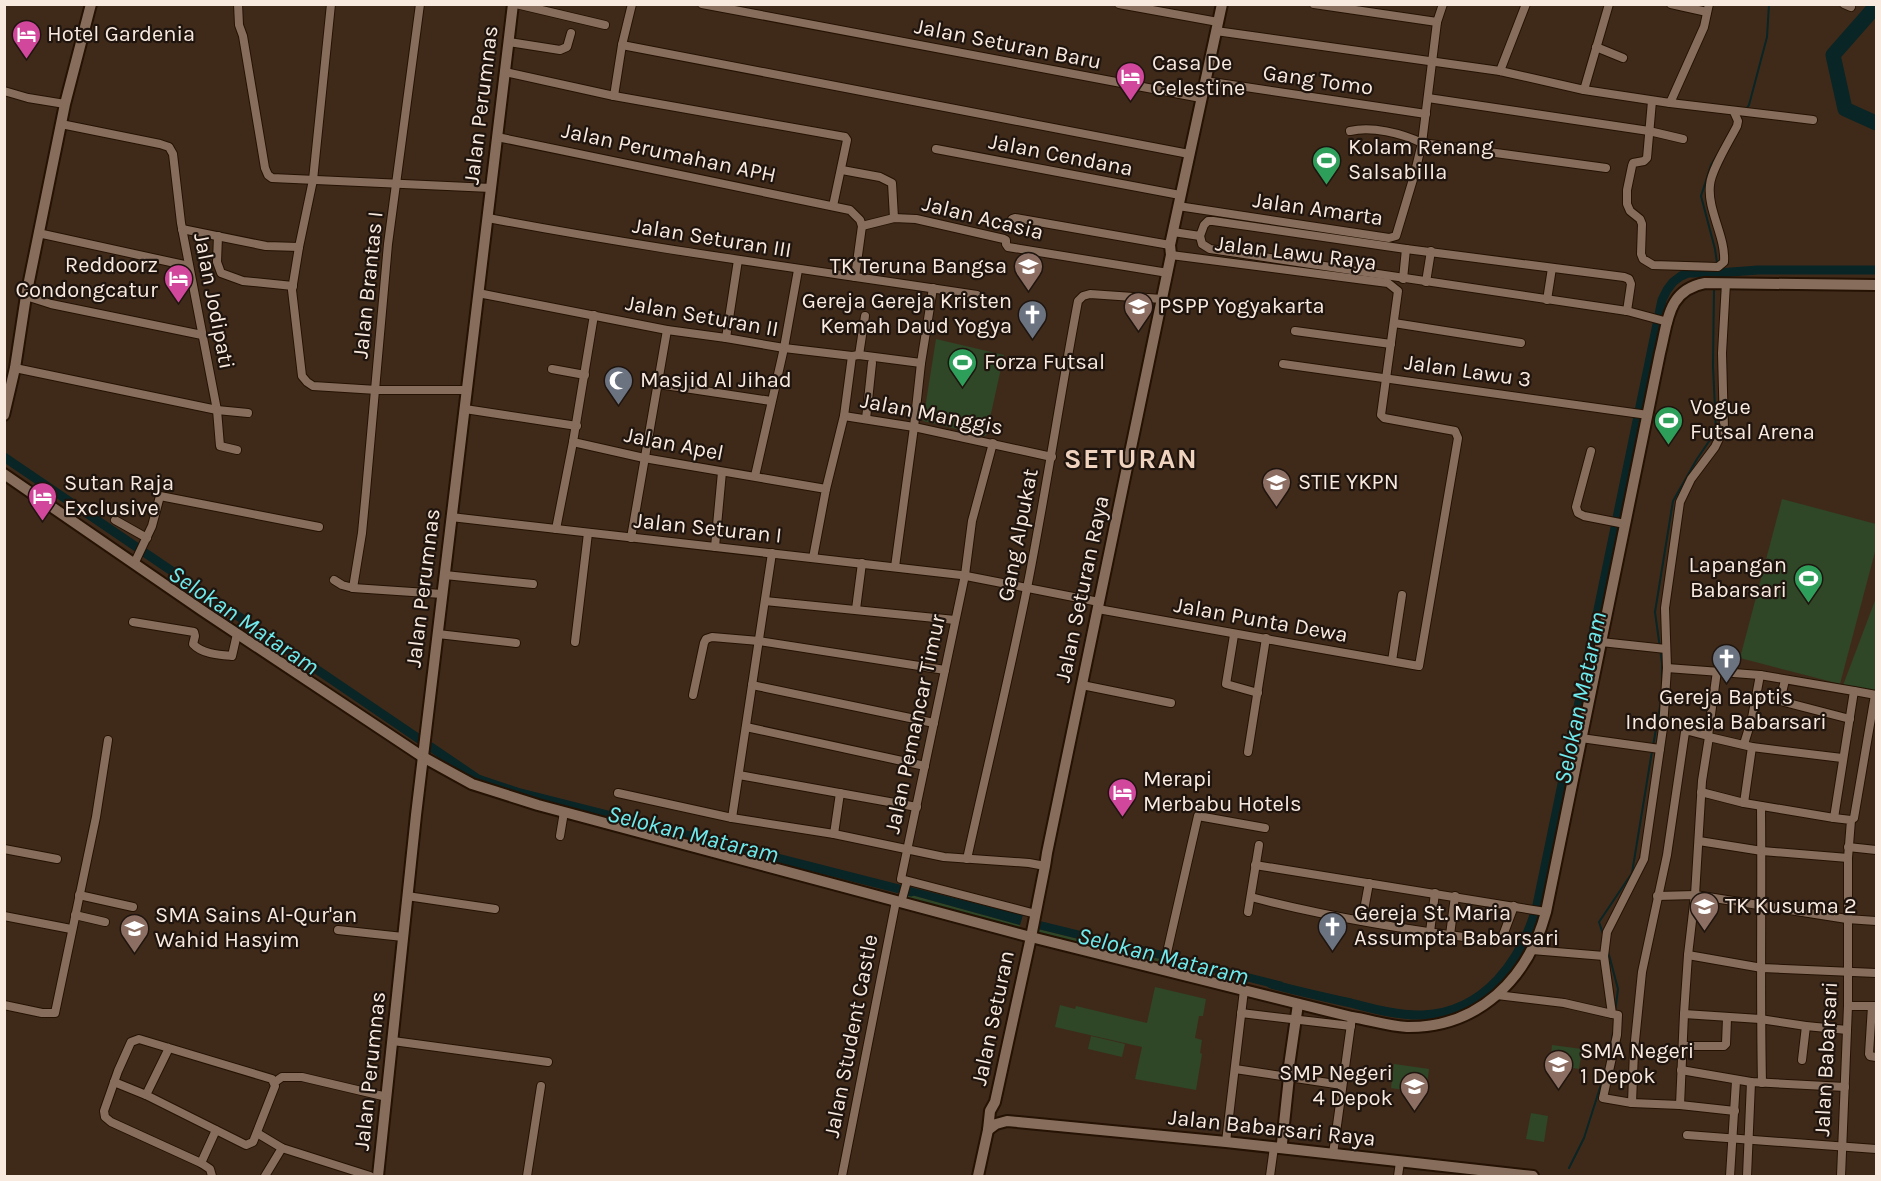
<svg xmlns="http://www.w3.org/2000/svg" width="1881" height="1181" viewBox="0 0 1881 1181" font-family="Karla,sans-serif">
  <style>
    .green { fill: #2f4627 }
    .water { fill: #092525 }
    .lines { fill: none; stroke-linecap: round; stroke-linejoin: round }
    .stream { stroke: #092525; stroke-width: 2 }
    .canal { stroke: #092525; stroke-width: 9 }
    .river { stroke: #092525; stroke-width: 15 }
    .street-casing { stroke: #251203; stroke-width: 10 }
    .secondary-casing { stroke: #251203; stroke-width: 14 }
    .street { stroke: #876e5c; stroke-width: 8 }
    .secondary { stroke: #876e5c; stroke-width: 10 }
    .labels { text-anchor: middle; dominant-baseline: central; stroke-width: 4.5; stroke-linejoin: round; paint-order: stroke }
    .poi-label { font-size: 22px; fill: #f9eae0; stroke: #1f150e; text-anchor: start }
    .street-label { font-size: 22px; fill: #f9eae0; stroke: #1f150e }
    .water-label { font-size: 24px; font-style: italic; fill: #6eebee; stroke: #1f150e }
    .district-label { font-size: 28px; font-weight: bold; letter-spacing: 1.5px; fill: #f0d3bf; stroke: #1f150e }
  </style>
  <rect width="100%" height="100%" fill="#3f2a1a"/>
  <!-- green -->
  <g class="green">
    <polygon points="936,339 1004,355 986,436 923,421"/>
    <polygon points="1782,499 1876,524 1876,548 1840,684 1740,658"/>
    <polygon points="1876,598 1876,696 1842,688"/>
    <polygon points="908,894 1020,925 1019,929 907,900"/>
    <polygon points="1038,929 1160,959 1159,963 1036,934"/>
    <polygon points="1155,987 1206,999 1203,1016 1199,1016 1195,1038 1202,1040 1200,1053 1202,1054 1196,1090 1135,1079 1142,1047 1055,1027 1060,1005 1075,1009 1076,1006 1147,1023"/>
    <polygon points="1091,1036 1125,1044 1122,1057 1088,1049"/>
    <polygon points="1552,1045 1582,1049 1579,1069 1550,1064"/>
    <polygon points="1394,1064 1429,1069 1426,1093 1391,1088"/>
    <polygon points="1531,1113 1548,1116 1544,1142 1526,1139"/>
  </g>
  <!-- water -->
  <g class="water">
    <polygon points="910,887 1023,915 1020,925 908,894"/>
    <polygon points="1040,921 1162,951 1160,959 1038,929"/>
    <polygon points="1169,953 1283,982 1281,990 1167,961"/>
  </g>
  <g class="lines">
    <!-- stream -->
    <g class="stream">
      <polyline points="1746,109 1749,105 1767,37 1769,4"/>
      <polyline points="1717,263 1715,249 1701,196 1711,165 1719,152"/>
      <polyline points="1662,686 1662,663 1655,612 1673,501 1697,459 1716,431 1713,366 1714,287"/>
      <polyline points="1653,746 1662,695"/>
      <polyline points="1604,937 1599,922 1632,873 1652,751"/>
      <polyline points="1608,951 1618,989 1615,1013"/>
      <polyline points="1611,1045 1613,1033"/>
      <polyline points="1569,1168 1584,1138 1605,1072"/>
    </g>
    <!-- canal -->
    <g class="canal">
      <polyline points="4,457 478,779 517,792 911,892"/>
      <path d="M1271 984C1297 991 1324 997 1351 1003 1374 1009 1399 1016 1423 1015 1485 1012 1522 960 1537 905L1662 300 1667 290 1673 282 1681 276 1688 273H1718L1758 270H1876"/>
    </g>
    <!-- river -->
    <polyline class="river" points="1876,6 1833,55 1845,109 1876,123"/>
    <defs>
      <g id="street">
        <polyline points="238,4 239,25 243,36 265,168 268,175 272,178 491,188"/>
        <polyline points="331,4 313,180 299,247 292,290 302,376 307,382 313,386 377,390 467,390"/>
        <polyline points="516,4 605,25"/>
        <polyline points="702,4 1201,98"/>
        <polyline points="1119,4 1218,22"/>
        <polyline points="1314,4 1437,22"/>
        <polyline points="1671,4 1707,12"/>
        <polyline points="1844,4 1851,7"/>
        <polyline points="1216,31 1500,71 1584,90 1670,103 1704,27 1709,4"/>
        <polyline points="509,42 560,50 567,47 571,33"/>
        <polyline points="622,45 1189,154"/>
        <polyline points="1596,47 1623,58"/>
        <polyline points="1500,71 1526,4"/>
        <polyline points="505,72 614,96 845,137 847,140 833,206"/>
        <polyline points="1205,81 1426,114"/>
        <polyline points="1584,90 1609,4"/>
        <polyline points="4,91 28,98 65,104"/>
        <polyline points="614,96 622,45 632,4"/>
        <polyline points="1428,98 1649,131 1683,139"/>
        <path d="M1652 101 1647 158 1644 161 1633 163 1632 166 1627 190V204L1630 211 1640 219 1642 224 1641 254 1643 259 1653 265 1718 267 1724 262C1726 237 1707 210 1710 185 1711 170 1730 140 1737 126L1738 121 1734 112"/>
        <polyline points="1670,103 1813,120"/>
        <polyline points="61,124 160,144 169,147 173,154 181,223 217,410 220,446 237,450"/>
        <path d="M1350 131C1372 126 1401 133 1422 143L1606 168"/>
        <polyline points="497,137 850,210 860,220 862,226 855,277"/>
        <polyline points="936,149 1180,195"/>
        <polyline points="842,170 880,177 892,183 894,218"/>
        <polyline points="1178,206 1389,238 1396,236 1414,176 1422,143 1437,22 1443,4"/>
        <path d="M488 218C650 249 813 270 977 295"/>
        <polyline points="862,226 894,218 916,219 1004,239 1006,240 1006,244 1008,247 1168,273"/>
        <polyline points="1011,226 1012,219 1015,218 1170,245"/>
        <polyline points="182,229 266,246 299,247"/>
        <polyline points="1173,232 1200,236 1204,225 1208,221 1213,221 1406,249 1624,277 1629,279 1631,284 1627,311"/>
        <polyline points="38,233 189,266"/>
        <polyline points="218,236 217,262 221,273 243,281 293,286"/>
        <polyline points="1200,236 1202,244 1210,249 1627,311 1668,322"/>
        <polyline points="1403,279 1406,249"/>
        <polyline points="1426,282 1431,251"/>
        <polyline points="478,293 667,330 726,338 784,348 852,356 859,355 921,363"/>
        <polyline points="26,296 51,304 202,335"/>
        <polyline points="1547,300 1552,268"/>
        <polyline points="594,315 573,442 644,458 826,489 813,558"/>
        <polyline points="1394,323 1521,343"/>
        <polyline points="1295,331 1391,344"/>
        <polyline points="726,338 738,260"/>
        <polyline points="859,355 865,316"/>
        <polyline points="1283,364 1648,415"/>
        <polyline points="15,368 217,410 248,413"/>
        <polyline points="552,369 585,375"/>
        <polyline points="658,384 771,401"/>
        <polyline points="465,409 577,426"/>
        <polyline points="844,416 914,427 1052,457"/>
        <polyline points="866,419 872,363"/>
        <polyline points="993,443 972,521 965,575 901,879 1032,913"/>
        <polyline points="1591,451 1576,507 1578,513 1584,516 1625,524"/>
        <polyline points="755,476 784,348 798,270"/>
        <polyline points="826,489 844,416 852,356"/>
        <polyline points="451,517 961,575 1099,602"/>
        <polyline points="115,520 147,538"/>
        <polyline points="556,529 573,442"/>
        <polyline points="631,538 667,330"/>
        <polyline points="715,547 722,472"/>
        <polyline points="134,564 152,526 160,496 319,527"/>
        <polyline points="895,567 914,427 921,363 933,288"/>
        <polyline points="445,575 533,584"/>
        <polyline points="334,580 342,585 353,588 442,594"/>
        <polyline points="353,588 362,533 366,491 388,244 420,4"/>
        <polyline points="765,601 955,620"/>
        <polyline points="856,609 862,563"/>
        <path d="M1098 609C1205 629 1312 647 1419 666L1458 438 1455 431 1384 418 1381 415 1398 291 1388 283 1171 255"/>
        <path d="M133 622 194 632 195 636 193 644C202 654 220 655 232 656L237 634"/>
        <polyline points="438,634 516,643"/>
        <polyline points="1234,635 1226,684 1258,693"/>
        <polyline points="575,642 588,533"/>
        <polyline points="1601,642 1666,649"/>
        <polyline points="1392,661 1402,595"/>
        <polyline points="1667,668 1760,675 1854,691 1834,818 1851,820 1848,858 1848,1006 1841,1176"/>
        <polyline points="1717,671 1708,736 1689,731 1685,732 1667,855 1642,972 1634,1051 1632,1103 1680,1105 1735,1111"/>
        <polyline points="752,685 934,723"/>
        <polyline points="1082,685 1171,703"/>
        <polyline points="1854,691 1876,695"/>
        <polyline points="693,695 704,643 706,639 712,637 759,641 945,670"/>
        <polyline points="1757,695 1850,719"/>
        <polyline points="1780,701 1785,680"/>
        <polyline points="746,727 925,766"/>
        <polyline points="1581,738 1660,749"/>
        <polyline points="1744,744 1752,718 1760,675"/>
        <polyline points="1248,752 1266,638"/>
        <polyline points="739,775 917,807"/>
        <polyline points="1701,792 1744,803 1834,818"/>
        <polyline points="618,793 732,818 834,834 944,857 1029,863 1045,866"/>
        <polyline points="1744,803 1752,747"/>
        <path d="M1761 806C1762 898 1760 991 1762 1083"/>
        <polyline points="732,818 772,553"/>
        <polyline points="1851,820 1854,818 1875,695"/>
        <polyline points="834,834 840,793"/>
        <polyline points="560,836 564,812"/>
        <polyline points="1699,841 1762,851 1848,858"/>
        <polyline points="1848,847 1876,850"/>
        <polyline points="4,849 57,859"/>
        <path d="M967 859C987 768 1009 678 1027 588 1046 492 1060 396 1078 301L1083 296 1090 294 1162 299"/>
        <polyline points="1255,865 1546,912"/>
        <polyline points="79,895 133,907"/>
        <polyline points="407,896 495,909"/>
        <polyline points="1657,896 1695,895 1847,919 1876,921"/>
        <path d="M1251 897C1331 918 1414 931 1495 941L1502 938 1514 906"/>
        <polyline points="901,903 907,881"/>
        <polyline points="1248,912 1259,845"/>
        <polyline points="75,915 105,922"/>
        <polyline points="4,916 71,929"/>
        <polyline points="1362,921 1369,883"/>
        <polyline points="338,930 403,937"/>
        <polyline points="1430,932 1435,893"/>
        <polyline points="1450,935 1455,896"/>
        <polyline points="1532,950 1604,956"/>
        <polyline points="1688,955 1762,968 1876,973"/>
        <polyline points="1163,970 1198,816 1265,828"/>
        <polyline points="1497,995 1564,1003 1612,1014"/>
        <polyline points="4,1005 42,1013 55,1013 96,817 108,740"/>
        <polyline points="1848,1006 1876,1006"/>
        <polyline points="1872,1006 1869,1054 1870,1056 1876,1057"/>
        <polyline points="1241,1013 1351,1026"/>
        <polyline points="1684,1014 1760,1019 1806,1026 1847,1030"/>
        <polyline points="393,1041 548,1062"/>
        <polyline points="1683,1046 1724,1046 1726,1044 1727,1018"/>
        <polyline points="169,1048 146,1095 246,1145 253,1142 275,1086 272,1079 139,1039 131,1042 118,1071 104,1111 105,1117 111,1122 201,1163 216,1130"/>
        <polyline points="1802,1060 1806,1026"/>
        <polyline points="1235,1069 1342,1085"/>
        <polyline points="1681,1070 1751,1082 1845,1087"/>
        <polyline points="114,1082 146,1095"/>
        <polyline points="275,1082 282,1077 302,1077 387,1097"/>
        <polyline points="1632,1103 1603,1098 1617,1035 1618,1015 1612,1014 1604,956 1607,932 1644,859 1663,728 1667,668 1665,608 1680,502 1691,479 1715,447 1724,428 1722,353 1726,283"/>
        <polyline points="1680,1105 1684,1014 1688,955 1695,895 1702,781 1709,737 1752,747 1842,758"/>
        <polyline points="257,1133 282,1148 370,1176"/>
        <polyline points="1687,1135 1876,1149"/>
        <polyline points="1226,1142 1244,990"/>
        <polyline points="1333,1154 1352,1017"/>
        <polyline points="201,1163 210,1169 212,1176"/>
        <polyline points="265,1176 282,1148"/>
        <polyline points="527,1176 541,1086"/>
        <polyline points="842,1176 896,901"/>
        <polyline points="1270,1176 1274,1147"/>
        <polyline points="1398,1176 1400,1162"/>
        <polyline points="1730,1176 1736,1081"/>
        <polyline points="1747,1176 1751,1082"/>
      </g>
      <g id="secondary">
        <polyline points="4,415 15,368 26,296 65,104 91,4"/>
        <path d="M4 474 203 611 423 757 472 784 538 805 1027 936 1352 1017C1370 1020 1389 1026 1407 1027 1478 1028 1528 979 1546 912L1660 353C1668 322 1667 290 1705 283L1876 285"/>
        <polyline points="988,1130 996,1124 1007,1121 1226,1142 1533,1176"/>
        <polyline points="1280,1148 1282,1143 1289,1077 1288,1073 1298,1004"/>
        <polyline points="378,1176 416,815 513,4"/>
        <polyline points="978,1176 988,1130 990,1111 995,1102 1031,937 1045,866 1047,853 1171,255 1170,245 1222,4"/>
      </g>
    </defs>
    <!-- street casing -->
    <use href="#street" class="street-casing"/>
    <!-- secondary casing -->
    <use href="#secondary" class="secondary-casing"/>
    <!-- street -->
    <use href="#street" class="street"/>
    <!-- secondary -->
    <use href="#secondary" class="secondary"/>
  </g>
  <!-- icons -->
  <defs>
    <symbol id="hotel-pin" viewBox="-11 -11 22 30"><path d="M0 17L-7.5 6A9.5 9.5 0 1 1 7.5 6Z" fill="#d1479c" stroke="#1f150e"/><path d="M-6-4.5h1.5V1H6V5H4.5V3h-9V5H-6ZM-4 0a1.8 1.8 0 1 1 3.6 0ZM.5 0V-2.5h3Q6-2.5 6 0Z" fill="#fff"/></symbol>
    <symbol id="stadium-pin" viewBox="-11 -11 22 30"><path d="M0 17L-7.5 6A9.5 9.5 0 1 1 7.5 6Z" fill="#2e9e5b" stroke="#1f150e"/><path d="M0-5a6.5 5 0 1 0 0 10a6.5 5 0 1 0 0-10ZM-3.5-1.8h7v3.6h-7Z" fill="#fff"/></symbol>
    <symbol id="school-pin" viewBox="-11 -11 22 30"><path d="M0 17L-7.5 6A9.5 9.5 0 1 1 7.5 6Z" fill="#8d6e63" stroke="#1f150e"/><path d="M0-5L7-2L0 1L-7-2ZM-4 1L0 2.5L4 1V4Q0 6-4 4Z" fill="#fff"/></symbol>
    <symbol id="university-pin" viewBox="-11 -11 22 30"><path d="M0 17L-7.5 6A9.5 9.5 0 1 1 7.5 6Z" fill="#8d6e63" stroke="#1f150e"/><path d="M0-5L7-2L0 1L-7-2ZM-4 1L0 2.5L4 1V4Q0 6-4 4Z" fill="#fff"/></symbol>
    <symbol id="church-pin" viewBox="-11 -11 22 30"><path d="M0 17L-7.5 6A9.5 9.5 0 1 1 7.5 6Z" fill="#6b7280" stroke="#1f150e"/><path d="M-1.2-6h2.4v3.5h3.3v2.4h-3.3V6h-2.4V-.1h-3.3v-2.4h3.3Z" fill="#fff"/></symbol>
    <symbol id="mosque-pin" viewBox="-11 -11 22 30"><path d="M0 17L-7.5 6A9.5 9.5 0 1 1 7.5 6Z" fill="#6b7280" stroke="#1f150e"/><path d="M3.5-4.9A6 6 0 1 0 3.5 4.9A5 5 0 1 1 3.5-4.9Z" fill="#fff"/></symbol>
  </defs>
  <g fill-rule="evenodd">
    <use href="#hotel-pin" x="10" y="18" width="33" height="45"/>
    <use href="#hotel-pin" x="1114" y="60" width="33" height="45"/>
    <use href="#stadium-pin" x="1310" y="144" width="33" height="45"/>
    <use href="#school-pin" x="1012" y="250" width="33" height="45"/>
    <use href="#hotel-pin" x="162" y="262" width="33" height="45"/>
    <use href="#university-pin" x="1122" y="290" width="33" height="45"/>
    <use href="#church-pin" x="1016" y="298" width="33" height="45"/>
    <use href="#stadium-pin" x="946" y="346" width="33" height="45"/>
    <use href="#mosque-pin" x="602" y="364" width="33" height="45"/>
    <use href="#stadium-pin" x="1652" y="404" width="33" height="45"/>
    <use href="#university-pin" x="1260" y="466" width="33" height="45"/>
    <use href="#hotel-pin" x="26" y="480" width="33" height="45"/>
    <use href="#stadium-pin" x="1792" y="562" width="33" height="45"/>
    <use href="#church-pin" x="1710" y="642" width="33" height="45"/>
    <use href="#hotel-pin" x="1106" y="776" width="33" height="45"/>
    <use href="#school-pin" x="1688" y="890" width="33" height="45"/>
    <use href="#church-pin" x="1316" y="910" width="33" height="45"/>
    <use href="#school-pin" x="118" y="912" width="33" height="45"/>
    <use href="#school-pin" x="1542" y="1048" width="33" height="45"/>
    <use href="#school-pin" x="1398" y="1070" width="33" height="45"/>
  </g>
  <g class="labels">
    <!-- poi labels -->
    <g class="poi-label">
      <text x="47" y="34">Hotel Gardenia</text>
      <text x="1152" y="63">Casa De<tspan x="1152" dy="25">Celestine</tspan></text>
      <text x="1348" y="147">Kolam Renang<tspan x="1348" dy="25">Salsabilla</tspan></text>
      <text x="158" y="265" text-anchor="end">Reddoorz<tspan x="158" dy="25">Condongcatur</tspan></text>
      <text x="1007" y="266" text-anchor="end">TK Teruna Bangsa</text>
      <text x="1012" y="301" text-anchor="end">Gereja Gereja Kristen<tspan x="1012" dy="25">Kemah Daud Yogya</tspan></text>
      <text x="1159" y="306">PSPP Yogyakarta</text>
      <text x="984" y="362">Forza Futsal</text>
      <text x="640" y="380">Masjid Al Jihad</text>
      <text x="1690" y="407">Vogue<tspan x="1690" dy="25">Futsal Arena</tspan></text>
      <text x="1298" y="482">STIE YKPN</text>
      <text x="64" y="483">Sutan Raja<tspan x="64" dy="25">Exclusive</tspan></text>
      <text x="1787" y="565" text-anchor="end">Lapangan<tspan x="1787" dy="25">Babarsari</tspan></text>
      <text x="1726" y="697" text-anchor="middle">Gereja Baptis<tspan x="1726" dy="25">Indonesia Babarsari</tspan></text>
      <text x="1143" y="779">Merapi<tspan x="1143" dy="25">Merbabu Hotels</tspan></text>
      <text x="1725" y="906">TK Kusuma 2</text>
      <text x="1354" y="913">Gereja St. Maria<tspan x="1354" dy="25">Assumpta Babarsari</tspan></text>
      <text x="155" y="915">SMA Sains Al-Qur'an<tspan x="155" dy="25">Wahid Hasyim</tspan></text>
      <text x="1580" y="1051">SMA Negeri<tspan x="1580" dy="25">1 Depok</tspan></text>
      <text x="1393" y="1073" text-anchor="end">SMP Negeri<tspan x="1393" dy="25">4 Depok</tspan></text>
    </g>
    <!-- street labels -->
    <g class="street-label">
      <text transform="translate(1008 44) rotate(11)">Jalan Seturan Baru</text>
      <text transform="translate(1318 80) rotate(8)">Gang Tomo</text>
      <text transform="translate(481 105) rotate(-83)">Jalan Perumnas</text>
      <text transform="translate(669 153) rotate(12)">Jalan Perumahan APH</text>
      <text transform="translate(1061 155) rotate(11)">Jalan Cendana</text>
      <text transform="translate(1318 209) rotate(8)">Jalan Amarta</text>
      <text transform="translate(983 218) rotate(14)">Jalan Acasia</text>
      <text transform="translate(712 238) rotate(9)">Jalan Seturan III</text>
      <text transform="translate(1296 253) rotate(7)">Jalan Lawu Raya</text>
      <text transform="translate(368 285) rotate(-84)">Jalan Brantas I</text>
      <text transform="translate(214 301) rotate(79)">Jalan Jodipati</text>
      <text transform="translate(702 316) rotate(10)">Jalan Seturan II</text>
      <text transform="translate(1468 371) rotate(8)">Jalan Lawu 3</text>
      <text transform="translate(932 414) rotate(11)">Jalan Manggis</text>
      <text transform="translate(674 444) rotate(11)">Jalan Apel</text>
      <text transform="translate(708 528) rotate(6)">Jalan Seturan I</text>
      <text transform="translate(1018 535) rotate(-79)">Gang Alpukat</text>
      <text transform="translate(423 588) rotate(-83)">Jalan Perumnas</text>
      <text transform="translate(1082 589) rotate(-78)">Jalan Seturan Raya</text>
      <text transform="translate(1261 620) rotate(10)">Jalan Punta Dewa</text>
      <text transform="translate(915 724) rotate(-78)">Jalan Pemancar Timur</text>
      <text transform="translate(993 1018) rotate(-78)">Jalan Seturan</text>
      <text transform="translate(851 1036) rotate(-79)">Jalan Student Castle</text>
      <text transform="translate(1826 1059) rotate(-87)">Jalan Babarsari</text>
      <text transform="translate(370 1071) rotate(-84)">Jalan Perumnas</text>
      <text transform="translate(1272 1128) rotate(6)">Jalan Babarsari Raya</text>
    </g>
    <!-- water labels -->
    <g class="water-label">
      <text transform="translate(244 620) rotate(34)">Selokan Mataram</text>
      <text transform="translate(1580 698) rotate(-78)">Selokan Mataram</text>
      <text transform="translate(693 834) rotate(14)">Selokan Mataram</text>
      <text transform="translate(1163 956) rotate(14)">Selokan Mataram</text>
    </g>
    <!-- district labels -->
    <g class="district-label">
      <text x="1131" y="458">SETURAN</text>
    </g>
  </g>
  <!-- border -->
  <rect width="1881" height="1181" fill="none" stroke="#f9eae0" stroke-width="12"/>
</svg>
